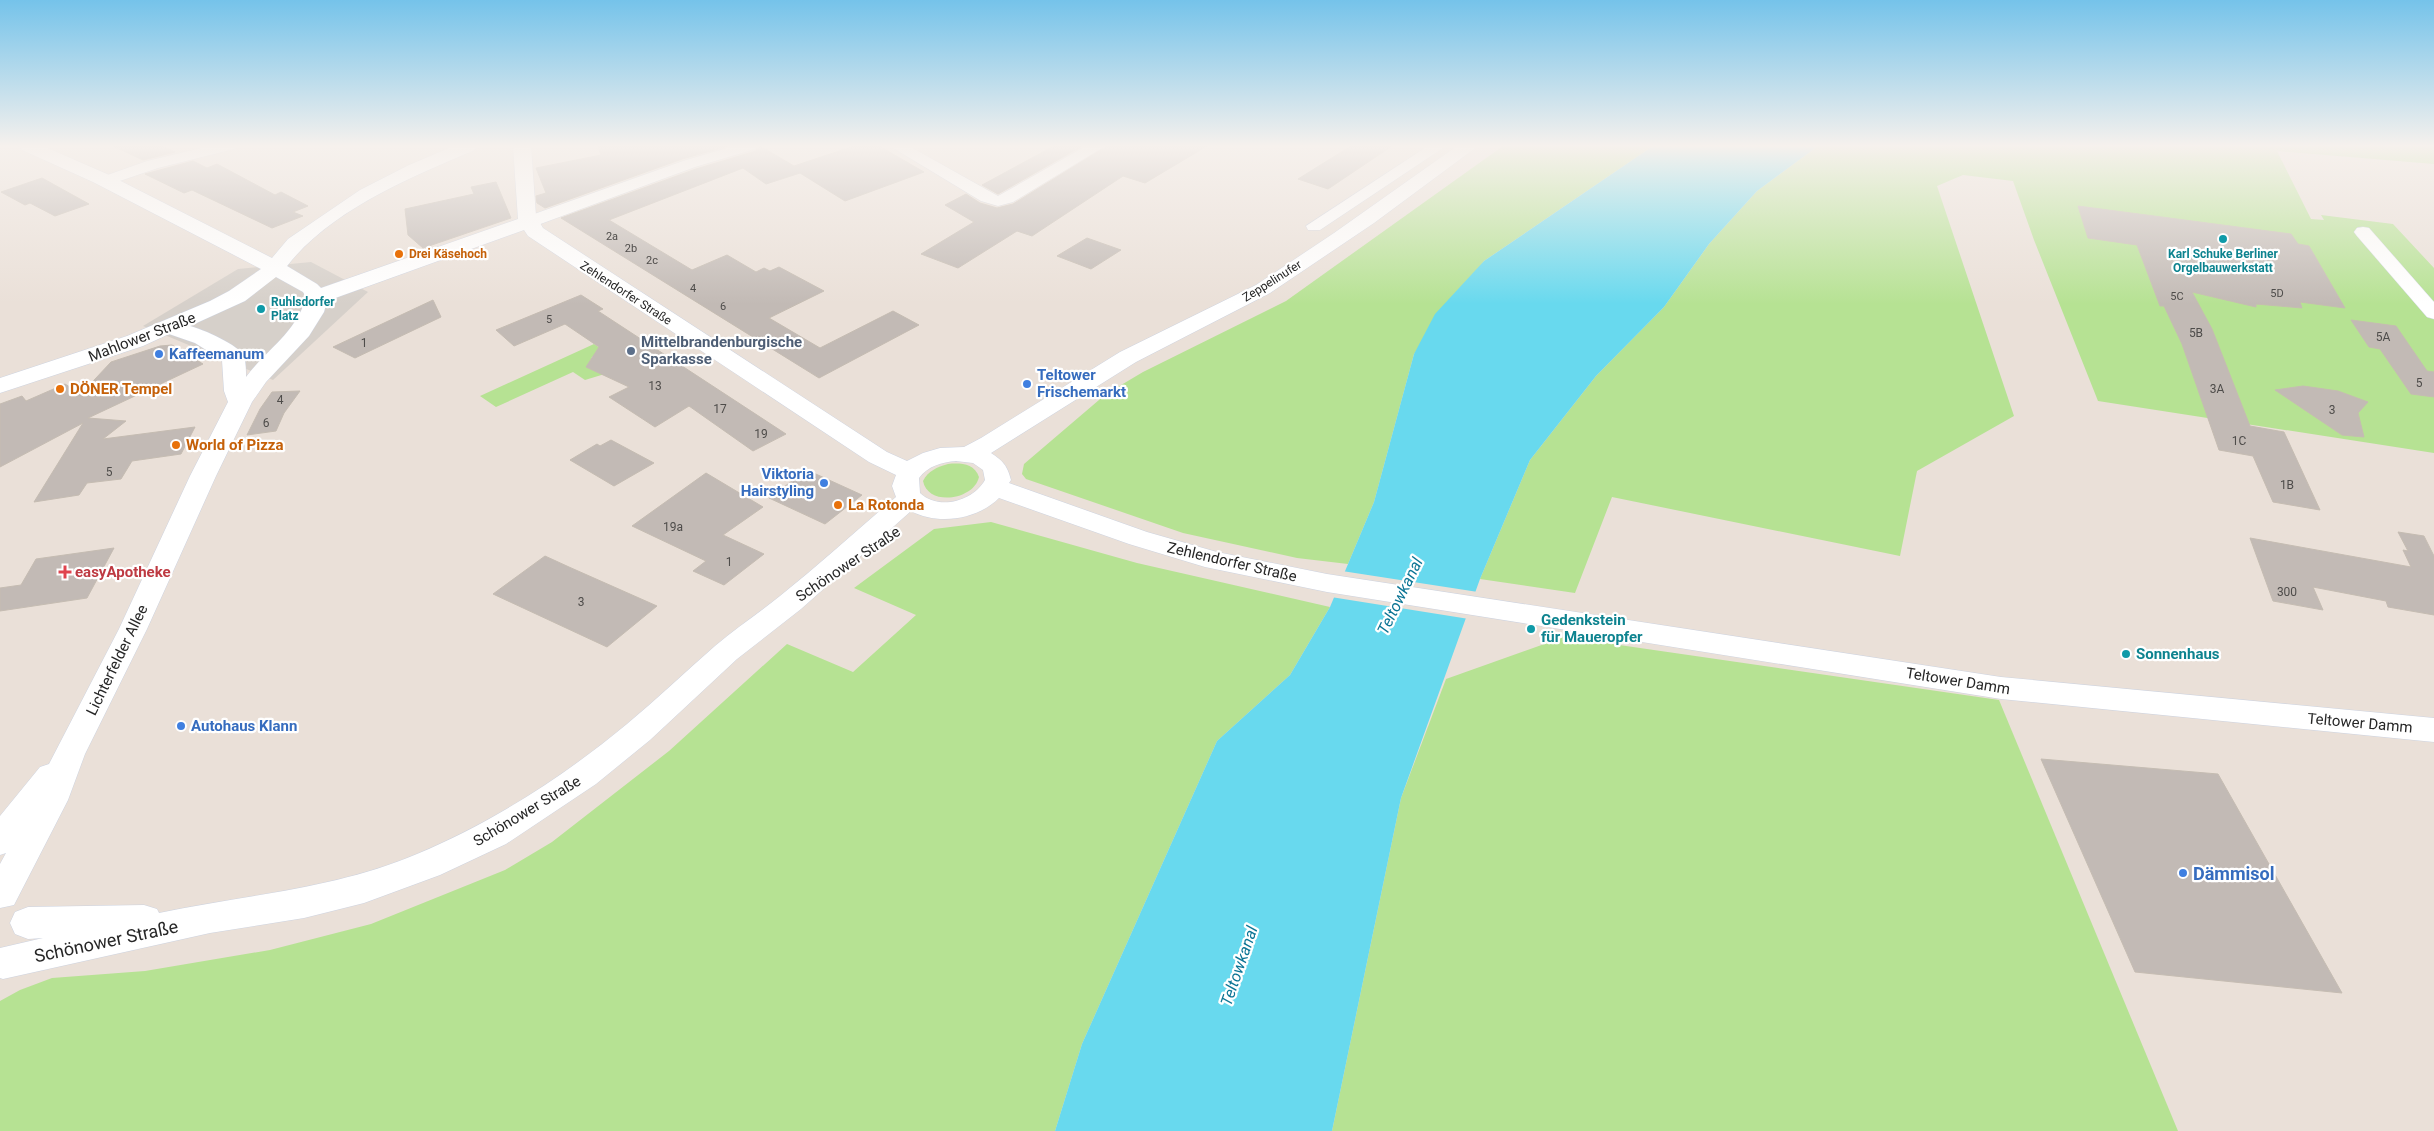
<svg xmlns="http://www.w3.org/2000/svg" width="2434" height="1131" viewBox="0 0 2434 1131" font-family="Roboto,sans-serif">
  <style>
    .green { fill: #b6e293 }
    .plaza { fill: #d6d0ca }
    .water { fill: #68d9ee }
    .pier { fill: #eae0d8 }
    .building { fill: #c2bab5; stroke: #c5bcb2 }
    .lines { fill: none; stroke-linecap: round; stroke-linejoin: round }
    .street-casing { stroke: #cdd3e0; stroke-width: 1 }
    .secondary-casing { stroke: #cdd3e0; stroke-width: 1 }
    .street { fill: #fff; fill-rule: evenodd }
    .secondary { fill: #fff; fill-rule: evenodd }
    .culture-dot { fill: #0f9aa8; stroke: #fff; stroke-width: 2 }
    .food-dot { fill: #e8710a; stroke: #fff; stroke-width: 2 }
    .service-dot { fill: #5c6f8a; stroke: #fff; stroke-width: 2 }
    .shop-dot { fill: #3f7fe0; stroke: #fff; stroke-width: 2 }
    .health-dot { fill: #e0444e; stroke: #fff; stroke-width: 2 }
    .labels { text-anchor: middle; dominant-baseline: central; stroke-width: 4.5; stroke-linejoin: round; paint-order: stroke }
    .far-number-label { font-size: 11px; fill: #4e4c4a }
    .far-food-label { font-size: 12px; font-weight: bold; fill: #c56008; stroke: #fff; text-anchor: start }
    .far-culture-label { font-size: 12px; font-weight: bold; fill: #0d838f; stroke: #fff }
    .far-street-label { font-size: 12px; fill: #272727; stroke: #fff }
    .number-label { font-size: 12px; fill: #4e4c4a }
    .street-label { font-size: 15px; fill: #272727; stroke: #fff }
    .service-label { font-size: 15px; font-weight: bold; fill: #4e5e75; stroke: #fff; text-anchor: start }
    .shop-label { font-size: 15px; font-weight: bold; fill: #366cbe; stroke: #fff; text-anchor: start }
    .food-label { font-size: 15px; font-weight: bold; fill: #c56008; stroke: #fff; text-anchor: start }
    .health-label { font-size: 15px; font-weight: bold; fill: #be3a42; stroke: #fff; text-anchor: start }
    .culture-label { font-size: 15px; font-weight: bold; fill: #0d838f; stroke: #fff; text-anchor: start }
    .water-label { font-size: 16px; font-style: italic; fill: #0c7595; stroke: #fff }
    .near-shop-label { font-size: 18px; font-weight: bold; fill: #366cbe; stroke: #fff; text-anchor: start }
    .near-street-label { font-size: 18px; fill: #272727; stroke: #fff }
  </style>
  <rect width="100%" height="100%" fill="#eae0d8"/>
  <!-- green -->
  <g class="green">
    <polygon points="1503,146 1653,146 1484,261 1414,354 1374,502 1348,564 1297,558 1183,533 1026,479 1022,474 1024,464 1106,394 1143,372 1286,301"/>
    <polygon points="1818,146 2434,146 2434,164 2277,151 2311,219 2324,220 2321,215 2393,224 2434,268 2434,453 2098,401 2034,240 2013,181 1963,175 1937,186 2014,416 1917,471 1900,556 1612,497 1575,593 1480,579 1530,460 1596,376 1664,307 1709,244 1757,191"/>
    <polygon points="594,344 603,350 592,357 589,364 608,373 585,380 573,372 496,407 480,396"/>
    <path d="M948 464C960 463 974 463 979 477 974 500 928 507 923 481 928 471 937 467 948 464Z"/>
    <polygon points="991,522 1137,563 1330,607 1290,675 1217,741 1082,1044 1055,1131 0,1131 0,1001 20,990 52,978 145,971 270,950 371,924 505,870 552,842 669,751 787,644 853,672 916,615 854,588 934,529"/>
    <polygon points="1564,637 1999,700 2178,1131 1332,1131 1401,798 1446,679"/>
  </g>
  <!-- plaza -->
  <polygon class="plaza" points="311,262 368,292 273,380 143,326 238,269"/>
  <!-- water -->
  <polygon class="water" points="1653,146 1818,146 1757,191 1709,244 1664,307 1596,376 1530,460 1480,579 1401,798 1332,1131 1055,1131 1082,1044 1217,741 1290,675 1330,607 1374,502 1414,354 1435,314 1484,261"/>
  <!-- pier -->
  <polygon class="pier" points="1342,571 1478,592 1469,619 1331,597"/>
  <!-- building -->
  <g class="building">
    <polygon points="113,146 162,146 175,152 143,160"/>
    <polygon points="598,146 728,146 682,159 545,208 537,203 536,196 546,193 536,168 601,155"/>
    <polygon points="760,146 794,166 854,146 879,146 924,172 845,201 800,173 766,184 743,168 609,220 692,270 727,255 756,272 764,268 770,271 779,267 824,291 769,318 820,348 893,311 919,325 819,378 561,218 696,169 756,151"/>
    <polygon points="1054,146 1082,146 998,194 982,185"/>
    <polygon points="1107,146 1207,146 1145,183 1123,176 1032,236 1017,231 958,268 921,254 974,222 945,205 966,194 980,203 997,208 1013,204"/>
    <polygon points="1351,146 1392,146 1328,189 1298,179"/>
    <polygon points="193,161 207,168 217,164 275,195 281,192 308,206 293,212 303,216 272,228 192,190 184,193 145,174"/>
    <polygon points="42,178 89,204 55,216 30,203 25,205 1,192"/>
    <polygon points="496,182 511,218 423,248 408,235 405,209 474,194 471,187"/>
    <polygon points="2078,206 2291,234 2298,244 2309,246 2345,308 2300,302 2302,308 2256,304 2256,307 2192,292 2212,329 2250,426 2284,432 2320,510 2273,502 2253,456 2219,450 2182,344 2164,306 2160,306 2137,245 2088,238"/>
    <polygon points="1087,238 1121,250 1091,269 1057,256"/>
    <polygon points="581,295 603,309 598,311 786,434 753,451 689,406 655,427 609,397 629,387 586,367 599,347 565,324 514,346 496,330"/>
    <polygon points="433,300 441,317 355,358 333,347"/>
    <polygon points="2351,320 2396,326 2427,371 2434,372 2434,397 2411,394 2380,349 2369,347"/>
    <polygon points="172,345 203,364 88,418 126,421 103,439 195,427 181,454 132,461 121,479 87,483 79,495 34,502 83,423 0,467 0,404 22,396 26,401 65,384 81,394 111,362 160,346"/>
    <polygon points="2303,386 2338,391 2368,402 2358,413 2364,437 2342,435 2275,390"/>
    <polygon points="300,391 284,413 276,431 247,435 260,409 272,392"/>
    <polygon points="611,440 654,463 614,486 570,460 597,444 600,446"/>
    <polygon points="807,470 862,495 825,524 769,498"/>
    <polygon points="706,473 763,507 723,535 764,554 724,585 693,571 706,561 632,526"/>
    <polygon points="2398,532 2424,536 2434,556 2434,615 2388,607 2386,601 2313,587 2323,610 2273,601 2250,538 2411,567 2403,550 2408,551"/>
    <polygon points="114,548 87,598 0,611 0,588 21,585 36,559"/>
    <polygon points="545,556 569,567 657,606 607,647 493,594"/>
    <polygon points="2041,759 2218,774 2342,993 2135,972"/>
  </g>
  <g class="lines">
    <defs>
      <g id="street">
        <polygon points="210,146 237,146 234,149 158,168 111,184 105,186 97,181 99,178 147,161"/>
        <polygon points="734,146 758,146 755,149 695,167 535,226 523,226 521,222 523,218 683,161"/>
        <polygon points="890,146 909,146 998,196 1086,146 1105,146 1013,202 998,206 981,201"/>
        <polygon points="1428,146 1446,146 1320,230 1308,230 1306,226"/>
        <polygon points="2363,227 2369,228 2434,302 2434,319 2427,317 2357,236 2354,232 2357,228"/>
      </g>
      <path id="secondary" d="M19 146H43L107 174 272 258 288 239 360 190 409 165 454 146H478L475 150C411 177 331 210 287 266L317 284 321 288 518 219 513 146H531L536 216 543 228 887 452 907 461 923 453 940 448 964 447 981 438 1120 352 1256 285 1334 233 1457 146H1478L1374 223 1270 293 1136 362 991 453C1003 461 1007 465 1011 480L1009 483 1147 532 1217 552 1327 574 2001 677 2434 718V742L2001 699 1327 592 1205 567 1129 544 999 498C978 519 939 526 911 511L801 609 737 659 650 740 596 784 506 844 440 875 364 903 304 918 210 933 3 979 0 978V948L43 938 28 939 15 934 10 923 15 912 28 907 144 905 157 909 159 913C245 895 335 889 417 854 493 822 563 777 627 724 657 699 685 672 715 646 736 628 759 613 780 596 820 564 857 530 896 497L892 486 896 475 869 462 528 236 524 230 327 301 324 312 309 336 266 382 252 402 216 476 147 629 85 754 68 800 14 905 0 908V864L6 853 0 855V816L40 767 49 764 119 629 190 476 228 402 224 391 222 360 195 343 169 334 143 346 0 393V378L127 336 210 301 229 291 261 269 93 182 22 150ZM276 277 303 292 306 297C297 332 267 349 246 377 246 371 246 363 244 357 240 345 202 329 190 326L245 301ZM956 461 973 463 983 470 985 480C973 501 939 511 920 493L919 478C928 466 942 462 956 461Z"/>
    </defs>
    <!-- street casing -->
    <use href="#street" class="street-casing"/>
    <!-- secondary casing -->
    <use href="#secondary" class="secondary-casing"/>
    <!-- street -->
    <use href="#street" class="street"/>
    <!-- secondary -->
    <use href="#secondary" class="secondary"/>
  </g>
  <!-- sky -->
  <linearGradient id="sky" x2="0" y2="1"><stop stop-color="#75c3ea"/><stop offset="0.48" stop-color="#f6f1ed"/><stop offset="1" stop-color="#f6f1ed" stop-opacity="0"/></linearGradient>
  <rect width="2434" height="304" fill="url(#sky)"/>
  <!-- markers -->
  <g class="culture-dot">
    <circle cx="2223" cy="239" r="5"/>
    <circle cx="261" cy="309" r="5"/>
    <circle cx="1531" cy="629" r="5"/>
    <circle cx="2126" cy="654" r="5"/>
  </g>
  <g class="food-dot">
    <circle cx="399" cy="254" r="5"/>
    <circle cx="60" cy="389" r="5"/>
    <circle cx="176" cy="445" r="5"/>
    <circle cx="838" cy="505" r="5"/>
  </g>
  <circle class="service-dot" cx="631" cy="351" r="5"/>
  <g class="shop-dot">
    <circle cx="159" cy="354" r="5"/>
    <circle cx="1027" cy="384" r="5"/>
    <circle cx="824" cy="483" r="5"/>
    <circle cx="181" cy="726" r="5"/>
    <circle cx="2183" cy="873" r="5"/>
  </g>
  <path class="health-dot" d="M62.5 564.5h5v5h5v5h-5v5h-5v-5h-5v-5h5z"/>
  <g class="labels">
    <!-- far-number labels -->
    <g class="far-number-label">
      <text x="612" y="236">2a</text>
      <text x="631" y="248">2b</text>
      <text x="652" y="260">2c</text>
      <text x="693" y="288">4</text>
      <text x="2277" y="293">5D</text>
      <text x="2177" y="296">5C</text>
      <text x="723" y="306">6</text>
      <text x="549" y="319">5</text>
    </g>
    <!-- far-food labels -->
    <g class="far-food-label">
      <text x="409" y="254">Drei Käsehoch</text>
    </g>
    <!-- far-culture labels -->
    <g class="far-culture-label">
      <text x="2223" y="254">Karl Schuke Berliner<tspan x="2223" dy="14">Orgelbauwerkstatt</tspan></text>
      <text x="271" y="302" text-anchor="start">Ruhlsdorfer<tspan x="271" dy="14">Platz</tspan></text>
    </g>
    <!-- far-street labels -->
    <g class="far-street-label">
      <text transform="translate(1272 281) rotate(-32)">Zeppelinufer</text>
      <text transform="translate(626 293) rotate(33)">Zehlendorfer Straße</text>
    </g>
    <!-- number labels -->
    <g class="number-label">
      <text x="2196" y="333">5B</text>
      <text x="2383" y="337">5A</text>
      <text x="364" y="343">1</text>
      <text x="2419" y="383">5</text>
      <text x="655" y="386">13</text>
      <text x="2217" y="389">3A</text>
      <text x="280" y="400">4</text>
      <text x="720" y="409">17</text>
      <text x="2332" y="410">3</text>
      <text x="266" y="423">6</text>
      <text x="761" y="434">19</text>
      <text x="2239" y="441">1C</text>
      <text x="109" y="472">5</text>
      <text x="2287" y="485">1B</text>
      <text x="673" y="527">19a</text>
      <text x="729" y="562">1</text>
      <text x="2287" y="592">300</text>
      <text x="581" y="602">3</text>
    </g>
    <!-- street labels -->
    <g class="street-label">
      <text transform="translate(142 337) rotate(-21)">Mahlower Straße</text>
      <text transform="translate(1232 562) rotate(13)">Zehlendorfer Straße</text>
      <text transform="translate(848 564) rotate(-34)">Schönower Straße</text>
      <text transform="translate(117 660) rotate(-64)">Lichterfelder Allee</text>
      <text transform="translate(1958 681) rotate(9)">Teltower Damm</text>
      <text transform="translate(2360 723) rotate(5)">Teltower Damm</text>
      <text transform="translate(527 811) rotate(-31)">Schönower Straße</text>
    </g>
    <!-- service labels -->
    <g class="service-label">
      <text x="641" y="342">Mittelbrandenburgische<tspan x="641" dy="17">Sparkasse</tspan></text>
    </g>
    <!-- shop labels -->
    <g class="shop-label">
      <text x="169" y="354">Kaffeemanum</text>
      <text x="1037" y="375">Teltower<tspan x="1037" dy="17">Frischemarkt</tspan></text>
      <text x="814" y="474" text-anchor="end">Viktoria<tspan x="814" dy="17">Hairstyling</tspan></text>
      <text x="191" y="726">Autohaus Klann</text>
    </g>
    <!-- food labels -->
    <g class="food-label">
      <text x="70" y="389">DÖNER Tempel</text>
      <text x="186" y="445">World of Pizza</text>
      <text x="848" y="505">La Rotonda</text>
    </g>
    <!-- health labels -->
    <g class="health-label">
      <text x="75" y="572">easyApotheke</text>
    </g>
    <!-- culture labels -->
    <g class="culture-label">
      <text x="1541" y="620">Gedenkstein<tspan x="1541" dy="17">für Maueropfer</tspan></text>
      <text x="2136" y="654">Sonnenhaus</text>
    </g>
    <!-- water labels -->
    <g class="water-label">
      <text transform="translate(1400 596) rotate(-64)">Teltowkanal</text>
      <text transform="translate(1239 966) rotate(-71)">Teltowkanal</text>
    </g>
    <!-- near-shop labels -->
    <g class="near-shop-label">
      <text x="2193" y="873">Dämmisol</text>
    </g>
    <!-- near-street labels -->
    <g class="near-street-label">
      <text transform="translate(106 941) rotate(-12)">Schönower Straße</text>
    </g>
  </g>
</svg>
